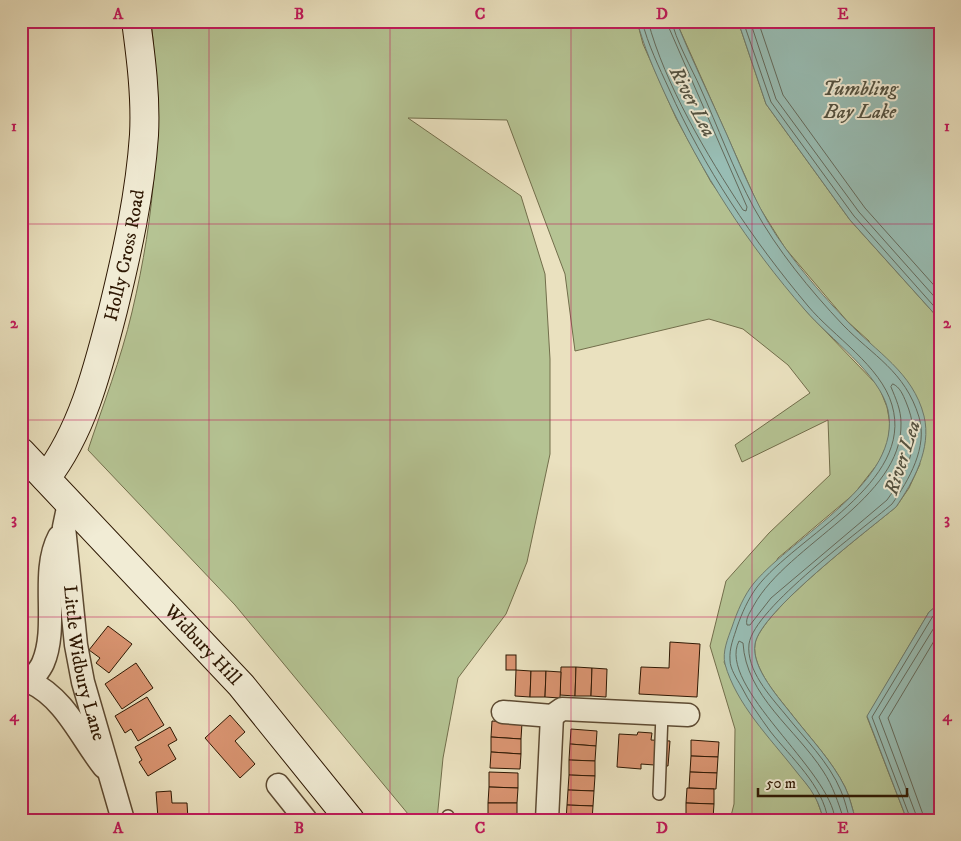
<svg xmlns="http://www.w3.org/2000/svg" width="961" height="841" viewBox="0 0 961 841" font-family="'IM FELL DW Pica',serif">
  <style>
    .green { fill: #b5c393; stroke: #726e4b }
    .water { fill: #98bdb4; stroke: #6e7b6d }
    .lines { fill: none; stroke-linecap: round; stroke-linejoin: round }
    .shore { stroke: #636a5c; stroke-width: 1 }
    .building { fill: #d99471; stroke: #2e1803 }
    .lane-casing { stroke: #5d4a32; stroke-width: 14 }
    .street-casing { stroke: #5d4a32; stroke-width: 25 }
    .secondary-casing { stroke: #2e1803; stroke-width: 30 }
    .lane { stroke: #f1ecd5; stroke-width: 11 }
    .street { stroke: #f1ecd5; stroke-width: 22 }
    .secondary { stroke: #f1ecd5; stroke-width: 28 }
    .grid { fill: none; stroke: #c2185b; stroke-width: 1; stroke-opacity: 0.55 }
    .labels { text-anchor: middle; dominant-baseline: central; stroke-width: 4; stroke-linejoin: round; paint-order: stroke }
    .street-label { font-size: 19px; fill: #2e1803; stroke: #f1ecd5 }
    .water-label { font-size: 20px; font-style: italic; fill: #535241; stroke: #f1ecd5 }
    .neatline { fill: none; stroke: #c2185b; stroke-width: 2 }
    .grid-label { font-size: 16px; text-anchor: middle; font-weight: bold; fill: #c2185b }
  </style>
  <rect width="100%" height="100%" fill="#eae1bf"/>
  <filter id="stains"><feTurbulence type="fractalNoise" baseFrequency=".004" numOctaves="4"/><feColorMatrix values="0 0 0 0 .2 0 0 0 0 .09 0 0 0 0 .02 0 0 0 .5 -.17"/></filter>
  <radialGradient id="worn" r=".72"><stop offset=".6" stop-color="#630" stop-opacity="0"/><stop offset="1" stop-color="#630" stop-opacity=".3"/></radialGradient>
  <!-- green -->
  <g class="green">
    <path d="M151 21H637L643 44 676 118 711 182 806 311 879 387 887 407 890 424 888 442 879 462 854 494 778 558 724 662 742 699 815 795 824 820H730L734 804 735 729 710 646 726 581 769 533 830 475 828 420 742 462 735 445 810 393 788 365 743 329 709 319 575 351 565 274 507 120 408 118 521 196 545 274 550 359V454L527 562 506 614 458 678 443 758 437 820H413L235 605 88 450C103 405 121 359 132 312 155 215 163 121 151 21Z"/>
    <path d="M676 21H738L766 104 850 220 940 320V603L929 612 867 717 907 820H856C852 809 850 797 845 787 832 761 811 739 793 716 780 699 751 668 755 644 760 612 867 531 896 507L909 488 920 464 869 341 847 321 785 248 758 205Z"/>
  </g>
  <!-- water -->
  <g class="water">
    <path d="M637 21H676C692 60 710 97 727 135 744 174 760 215 786 249 804 274 826 299 847 321 876 352 913 372 924 416 932 449 913 482 896 507 867 531 760 612 755 644 751 668 780 699 793 716 811 739 832 761 845 787 850 797 852 809 856 820H824C821 812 819 804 815 797 810 787 801 778 795 770 770 738 736 704 725 664 722 652 728 638 732 627 737 612 744 595 754 583 794 535 903 482 888 410 880 374 829 338 805 310 748 245 701 172 665 94 654 70 644 47 637 21Z"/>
    <polygon points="738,21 940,21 940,320 850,220 766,104"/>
    <polygon points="940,603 940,820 907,820 867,716 929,612"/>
  </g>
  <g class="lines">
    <!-- shore -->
    <g class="shore">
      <path d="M642 21C648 45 659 67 669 89 704 168 752 239 808 306 833 336 881 366 892 405 915 483 796 536 757 587 748 599 742 613 737 627 734 637 729 648 730 660 730 669 737 679 741 686 749 702 760 717 770 731 791 758 823 785 828 820"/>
      <path d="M648 21C665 85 707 155 743 210L746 211 747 207 666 21"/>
      <path d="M672 21C674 37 693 71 700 87 718 127 733 169 754 208 777 250 810 290 843 325 873 356 905 371 919 417 928 447 909 480 892 504 862 530 754 608 749 644 746 670 770 696 785 714 804 738 829 762 841 791 845 800 847 810 850 820"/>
      <polyline points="743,21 771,102 854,216 940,313"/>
      <polyline points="750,21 776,99 859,212 940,303"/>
      <polyline points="758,21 783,95 865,208 940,292"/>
      <path d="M893 384C900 387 903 395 906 402 922 440 910 468 887 500L771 598 750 625H747C745 618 751 611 754 605 788 544 903 499 901 423 901 410 896 399 891 387Z"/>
      <path d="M835 820C832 771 716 686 739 641L743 643C746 696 796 729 823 771 833 786 838 802 844 820"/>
      <polyline points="911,820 872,717 933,616 940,610"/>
      <polyline points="918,820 879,717 940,618"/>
      <polyline points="925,820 888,718 940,631"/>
    </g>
  </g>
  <!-- building -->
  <g class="building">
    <polygon points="108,626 132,644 109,673 96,663 100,658 89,650"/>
    <polygon points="670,642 700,644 697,697 639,694 641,667 669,668"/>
    <rect x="506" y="655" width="10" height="15"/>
    <polygon points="136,663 153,688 122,709 105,684"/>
    <polygon points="561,667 576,667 575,696 560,695"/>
    <polygon points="576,667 592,668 591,696 575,696"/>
    <polygon points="592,668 607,669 606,697 591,696"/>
    <polygon points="516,670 531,671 530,697 515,696"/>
    <polygon points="531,671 546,671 545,697 530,697"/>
    <polygon points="546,671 561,672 560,698 545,697"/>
    <polygon points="147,697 164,725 138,741 131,729 125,733 115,716"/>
    <polygon points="230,715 245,732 235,741 255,764 240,778 205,738"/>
    <polygon points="492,721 522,723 521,739 491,737"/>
    <polygon points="170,727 177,740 168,745 176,759 148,776 139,762 142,760 135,747"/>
    <polygon points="571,729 597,731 596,746 570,744"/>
    <polygon points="638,732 652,733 651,740 670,741 668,766 641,764 641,769 617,767 619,734 637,735"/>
    <polygon points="491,737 521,739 521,754 491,752"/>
    <polygon points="691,740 719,742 718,757 691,756"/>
    <polygon points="570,744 596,746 595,761 569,760"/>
    <polygon points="491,752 521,754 520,769 490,768"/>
    <polygon points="691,756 718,757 717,773 690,772"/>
    <polygon points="569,760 595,761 595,776 569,775"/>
    <polygon points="489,772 518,773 518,788 489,787"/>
    <polygon points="690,772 717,773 716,789 689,788"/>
    <polygon points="569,775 595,776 594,791 568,790"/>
    <polygon points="489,787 518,788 517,803 488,803"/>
    <polygon points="687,788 714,789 714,804 686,803"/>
    <polygon points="568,790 594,791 593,806 567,805"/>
    <polygon points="171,791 172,803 187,803 188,820 150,820 158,818 156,792"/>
    <polygon points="488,803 517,803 517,819 488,818"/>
    <polygon points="686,803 714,804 713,819 686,817"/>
    <polygon points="567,805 593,806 592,820 566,820"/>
  </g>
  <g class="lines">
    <defs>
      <g id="lane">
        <polyline points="659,794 662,714"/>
        <polyline points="448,820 448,816"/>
      </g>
      <g id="street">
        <path id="s1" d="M69 503 64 527 76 645 83 682 123 820"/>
        <path d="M59 537C40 573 59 626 43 663 40 670 34 676 30 682 65 698 81 738 104 767"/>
        <polyline points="503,712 552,716 562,709 688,715"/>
        <polyline points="278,785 306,820"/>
        <polyline points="547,820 552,716"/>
      </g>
      <g id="secondary">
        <path id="s2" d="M21 452 241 685 350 820"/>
        <path id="s3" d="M46 478C83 430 98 368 113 310 127 253 140 194 144 135 146 97 141 58 136 21"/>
      </g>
    </defs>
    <!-- lane casing -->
    <use href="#lane" class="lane-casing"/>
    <!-- street casing -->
    <use href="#street" class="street-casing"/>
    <!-- secondary casing -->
    <use href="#secondary" class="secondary-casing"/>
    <!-- lane -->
    <use href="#lane" class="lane"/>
    <!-- street -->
    <use href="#street" class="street"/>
    <!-- secondary -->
    <use href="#secondary" class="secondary"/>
  </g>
  <!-- grid -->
  <path class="grid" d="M209 21V820M390 21V820M571 21V820M752 21V820M21 224H940M21 420H940M21 617H940"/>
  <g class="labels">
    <!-- street labels -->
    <g class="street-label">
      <text stroke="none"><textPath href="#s3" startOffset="238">Holly Cross Road</textPath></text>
      <text stroke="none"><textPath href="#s2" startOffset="265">Widbury Hill</textPath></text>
      <text stroke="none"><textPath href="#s1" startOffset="162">Little Widbury Lane</textPath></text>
    </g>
    <!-- water labels -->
    <g class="water-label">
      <text x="860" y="89">Tumbling<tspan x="860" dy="23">Bay Lake</tspan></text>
      <text transform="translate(692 102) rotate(62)">River Lea</text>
      <text transform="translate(903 458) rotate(-72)">River Lea</text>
    </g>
  </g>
  <!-- margin -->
  <rect width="961" height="841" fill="none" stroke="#eae1bf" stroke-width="55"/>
  <!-- scale -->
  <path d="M758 788v8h149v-8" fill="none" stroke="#2e1803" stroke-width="2.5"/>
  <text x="766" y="788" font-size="15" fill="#2e1803" stroke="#f1ecd5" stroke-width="4" paint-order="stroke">50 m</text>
  <rect x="28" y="28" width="906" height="786" class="neatline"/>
  <g class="grid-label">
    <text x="118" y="19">A</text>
    <text x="299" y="19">B</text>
    <text x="480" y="19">C</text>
    <text x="662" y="19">D</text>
    <text x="843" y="19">E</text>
    <text x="14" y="131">1</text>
    <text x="947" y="131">1</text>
    <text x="14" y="328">2</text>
    <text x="947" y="328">2</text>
    <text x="14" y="524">3</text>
    <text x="947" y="524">3</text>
    <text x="14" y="721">4</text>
    <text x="947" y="721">4</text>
    <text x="118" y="833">A</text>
    <text x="299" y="833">B</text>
    <text x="480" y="833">C</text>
    <text x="662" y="833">D</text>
    <text x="843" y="833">E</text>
  </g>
  <rect width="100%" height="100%" filter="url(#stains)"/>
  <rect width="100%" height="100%" fill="url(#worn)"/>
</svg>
